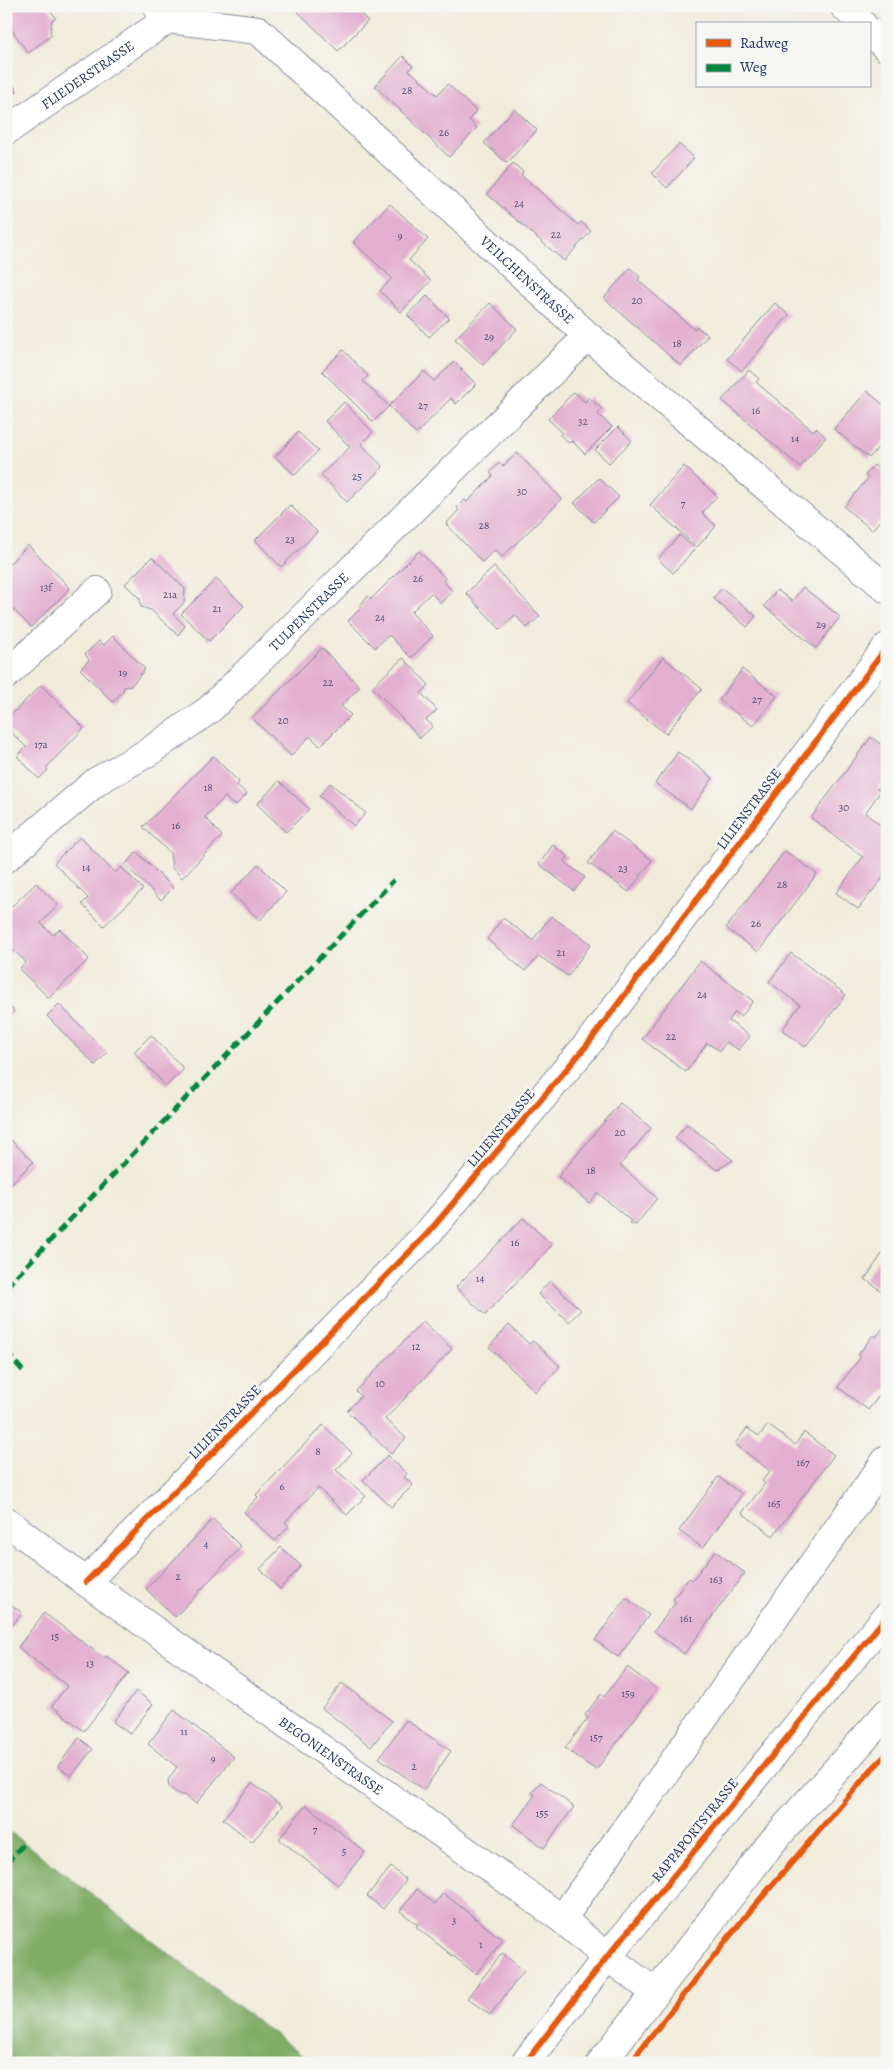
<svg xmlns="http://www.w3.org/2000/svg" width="893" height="2069" viewBox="0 0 893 2069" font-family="Alegreya,serif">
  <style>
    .forest { fill: #80ad66; stroke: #4e6e62 }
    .building { fill: #e3afd0 }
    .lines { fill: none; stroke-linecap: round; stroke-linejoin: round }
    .minor-casing { stroke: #868e9c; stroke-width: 30 }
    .primary-casing { stroke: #868e9c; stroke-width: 30 }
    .motorway-casing { stroke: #868e9c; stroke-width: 30 }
    .minor { stroke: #fff; stroke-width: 28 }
    .primary { stroke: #fff; stroke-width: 28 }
    .motorway { stroke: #fff; stroke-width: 28 }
    .quiet { stroke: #00873e; stroke-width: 5; stroke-dasharray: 10 5; stroke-linecap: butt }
    .cycleway-casing { stroke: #f6f6f2; stroke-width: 9 }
    .cycleway { stroke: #e8590c; stroke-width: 6 }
    .labels { text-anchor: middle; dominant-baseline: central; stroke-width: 5; stroke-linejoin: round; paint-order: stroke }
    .number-label { font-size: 11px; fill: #4d4f7a }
    .street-label { font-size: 14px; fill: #1b2f5e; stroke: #f6f6f2 }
  </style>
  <rect width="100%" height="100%" fill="#f6f6f2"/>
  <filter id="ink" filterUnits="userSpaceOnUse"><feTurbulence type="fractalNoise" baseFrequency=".02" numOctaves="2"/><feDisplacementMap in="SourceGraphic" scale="10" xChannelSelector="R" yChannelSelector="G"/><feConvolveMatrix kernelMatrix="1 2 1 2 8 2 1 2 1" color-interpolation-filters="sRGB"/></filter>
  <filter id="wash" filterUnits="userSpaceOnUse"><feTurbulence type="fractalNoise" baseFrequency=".0096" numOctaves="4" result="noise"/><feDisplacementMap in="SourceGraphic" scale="20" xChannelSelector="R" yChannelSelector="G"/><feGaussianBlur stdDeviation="1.12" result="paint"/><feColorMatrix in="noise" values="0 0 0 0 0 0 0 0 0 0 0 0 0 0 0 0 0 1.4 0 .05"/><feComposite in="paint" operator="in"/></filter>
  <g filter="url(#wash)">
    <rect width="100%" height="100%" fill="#f1ecda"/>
    <!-- forest -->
    <polygon class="forest" points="6,1829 312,2063 6,2063"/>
    <g id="blocks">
      <!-- building -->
      <g class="building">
        <polygon points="6,6 47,6 56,18 52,20 50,32 52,35 28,53 6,22"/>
        <polygon points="303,6 353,6 368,21 338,51 298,12"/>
        <polygon points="403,56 413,66 409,70 437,95 448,84 476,111 469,120 477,128 449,157 375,86"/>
        <polygon points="6,75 17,91 6,99"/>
        <polygon points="514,109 537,130 507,163 484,143"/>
        <polygon points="679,144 694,158 667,188 652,173"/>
        <polygon points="513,163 523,172 521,175 578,225 581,222 591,231 564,261 487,194"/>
        <polygon points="390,204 428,239 409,260 431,281 401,312 380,291 392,278 353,242"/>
        <polygon points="630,268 640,277 638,280 666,305 694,329 697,327 708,335 681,366 604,298"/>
        <polygon points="427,296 449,318 429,337 407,315"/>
        <polygon points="490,303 517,329 483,365 455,339"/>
        <polygon points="775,303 789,315 742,371 727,359"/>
        <polygon points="343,350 368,376 363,381 389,406 424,371 434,381 454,362 476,384 456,404 451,398 416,434 389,406 373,422 322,371"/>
        <polygon points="749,370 759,379 756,382 813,431 816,428 826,437 800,467 722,400"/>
        <polygon points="867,391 887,408 885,416 887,417 887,437 869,458 834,429"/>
        <polygon points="574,392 585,402 589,397 602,409 598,414 612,427 585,454 572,441 569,443 560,435 562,432 548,419"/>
        <polygon points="344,402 373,432 361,444 383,467 347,502 321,475 350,447 325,421"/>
        <polygon points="618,427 632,441 609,463 595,450"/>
        <polygon points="298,432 318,451 295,475 275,457"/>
        <polygon points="517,453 562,499 502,557 495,550 482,562 446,524 459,510 457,507 464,500 467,502 493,476 490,473 499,463 503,466"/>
        <polygon points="874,465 887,475 887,512 872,530 844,507 868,478 865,475"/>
        <polygon points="684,466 717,496 702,513 716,526 697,547 650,505"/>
        <polygon points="599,478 619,497 594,522 574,503"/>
        <polygon points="290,505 317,532 281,567 255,540"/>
        <polygon points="680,535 695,549 673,573 658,559"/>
        <polygon points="28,545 70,588 31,627 6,602 6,567"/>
        <polygon points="419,551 445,578 443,581 452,591 441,603 431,593 411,612 433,636 411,658 389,635 375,648 348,621 362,607 360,605 368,596 371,599"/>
        <polygon points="152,557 185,589 184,603 173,614 185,626 178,635 151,610 141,607 140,599 125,584"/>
        <polygon points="494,567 540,616 527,628 515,615 500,629 466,593"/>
        <polygon points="216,579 244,606 209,641 181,614"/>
        <polygon points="803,587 840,617 816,648 764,606 777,590 792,601"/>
        <polygon points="722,588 756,616 747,627 713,598"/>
        <polygon points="113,636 145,669 131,686 124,687 123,691 113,702 80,669 89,660 85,654 99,641 104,645"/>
        <polygon points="322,648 360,687 341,706 351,715 320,746 310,736 291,756 252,718"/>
        <polygon points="663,657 702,689 666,734 627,703"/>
        <polygon points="403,658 429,685 421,693 437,710 426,720 433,726 420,738 372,687"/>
        <polygon points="742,669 777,696 753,726 719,700"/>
        <polygon points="41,685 84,728 46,768 48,770 39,779 17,756 26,747 6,727 6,720"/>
        <polygon points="871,737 887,749 887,777 877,789 881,791 865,813 887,830 887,867 883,872 886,874 858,909 836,893 863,857 811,818"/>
        <polygon points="678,752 713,778 691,809 655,783"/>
        <polygon points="213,756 239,782 237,785 247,794 237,804 232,804 225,797 205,817 222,836 182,878 172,868 170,853 143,827"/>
        <polygon points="279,781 309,809 286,832 257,804"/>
        <polygon points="330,783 366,813 354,826 319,796"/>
        <polygon points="612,831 652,860 629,892 588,863"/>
        <polygon points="80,837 115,873 121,867 143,889 104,926 82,904 88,898 54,863"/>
        <polygon points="553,845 568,857 564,862 585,877 574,891 539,864"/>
        <polygon points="785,851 817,874 758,952 726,928"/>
        <polygon points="137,852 173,888 161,900 125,865"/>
        <polygon points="258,864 286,892 260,920 231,893"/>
        <polygon points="36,883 58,905 41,923 53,935 60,929 89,959 49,998 19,969 26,962 13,950 6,957 6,912"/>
        <polygon points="551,916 591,944 568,976 539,956 525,971 487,939 503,918 533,940"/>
        <polygon points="791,953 846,995 805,1047 782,1030 800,1005 769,982"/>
        <polygon points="700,961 753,1001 741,1017 735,1012 729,1021 750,1036 739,1050 726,1042 720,1051 707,1043 686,1072 642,1039"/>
        <polygon points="6,1003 14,1011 6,1020"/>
        <polygon points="59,1004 107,1053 95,1065 47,1016"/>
        <polygon points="151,1035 184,1069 166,1086 134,1052"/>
        <polygon points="620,1103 651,1128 620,1165 657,1198 636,1225 630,1223 631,1221 598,1193 589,1203 558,1177"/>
        <polygon points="687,1124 733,1160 717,1170 675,1138"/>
        <polygon points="6,1135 33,1162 6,1189"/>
        <polygon points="523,1218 552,1245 485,1315 456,1287"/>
        <polygon points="882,1254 887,1258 887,1295 865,1279"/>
        <polygon points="550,1281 581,1310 569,1322 538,1294"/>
        <polygon points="423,1321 452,1349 385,1419 406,1438 391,1454 347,1411 361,1396 356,1391"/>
        <polygon points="887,1323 887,1386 868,1410 838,1387 860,1358 858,1355 873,1335 876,1337"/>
        <polygon points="509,1325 529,1344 533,1341 560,1366 536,1392 489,1347"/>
        <polygon points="323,1425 352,1453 336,1470 366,1496 347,1515 318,1488 285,1522 289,1526 275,1541 244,1512 258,1497 256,1495"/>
        <polygon points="768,1425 795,1445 804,1432 834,1455 773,1536 742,1513 765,1484 762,1481 770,1471 735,1444 747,1428 759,1436"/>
        <polygon points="388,1455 407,1474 404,1477 413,1485 391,1507 363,1480"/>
        <polygon points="718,1477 742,1494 703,1548 679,1531"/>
        <polygon points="213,1519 241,1547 175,1617 146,1589"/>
        <polygon points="281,1547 301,1566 280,1589 260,1569"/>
        <polygon points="715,1551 745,1573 684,1654 654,1631 676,1602 673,1599 689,1578 692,1580"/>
        <polygon points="626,1598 649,1615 618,1657 595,1640"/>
        <polygon points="6,1601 22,1613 6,1632"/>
        <polygon points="44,1613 104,1658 106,1656 129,1673 84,1731 52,1706 67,1686 18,1647"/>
        <polygon points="627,1667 657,1689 596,1770 565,1748 588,1718 585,1715 601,1694 604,1697"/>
        <polygon points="342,1683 392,1721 371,1747 322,1708"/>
        <polygon points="136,1691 153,1704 130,1734 113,1722"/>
        <polygon points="174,1710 234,1757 196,1804 185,1795 180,1795 169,1787 168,1780 177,1767 148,1744"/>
        <polygon points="406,1720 451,1751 424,1790 379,1758"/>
        <polygon points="79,1738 93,1749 71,1776 58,1766"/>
        <polygon points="541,1782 574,1807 544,1848 513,1825 535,1795 532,1792"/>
        <polygon points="252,1783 282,1806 252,1842 223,1819"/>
        <polygon points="306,1805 365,1852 338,1885 279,1839"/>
        <polygon points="391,1867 406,1880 383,1909 367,1896"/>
        <polygon points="417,1889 435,1904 443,1893 503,1940 476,1974 416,1927 418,1925 400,1911"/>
        <polygon points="502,1953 524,1971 490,2015 467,1998"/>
      </g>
    </g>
  </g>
  <g filter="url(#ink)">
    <use href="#blocks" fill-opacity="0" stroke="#868e9c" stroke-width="1"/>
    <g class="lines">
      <defs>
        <g id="minor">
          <path id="s1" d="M157 6 168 19 258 30 588 336 887 589"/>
          <path id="s2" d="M6 131 168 19"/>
          <polyline points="6,675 97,591"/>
          <path id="s3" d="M6 858 97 781 147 753 209 710 588 336"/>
          <path id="s4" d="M6 1521 86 1582 562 1919 607 1957 655 1992"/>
          <polyline points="86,1582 428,1233 587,1045 887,647"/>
          <polyline points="562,1919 887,1459"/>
        </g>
        <g id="primary">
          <polyline points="525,2063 607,1957 887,1616"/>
          <polyline points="601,2063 772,1842 887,1713"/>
        </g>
        <g id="motorway">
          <polyline points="844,6 862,24"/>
          <polyline points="869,31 887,48"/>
        </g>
      </defs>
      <!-- minor casing -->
      <use href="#minor" class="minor-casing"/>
      <!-- primary casing -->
      <use href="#primary" class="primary-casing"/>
      <!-- motorway casing -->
      <use href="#motorway" class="motorway-casing"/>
      <!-- minor -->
      <use href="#minor" class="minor"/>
      <!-- primary -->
      <use href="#primary" class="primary"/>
      <!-- motorway -->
      <use href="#motorway" class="motorway"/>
      <!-- quiet -->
      <g class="quiet">
        <polyline points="6,1287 394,880"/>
        <polyline points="6,1352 24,1372"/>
        <polyline points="6,1863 23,1845"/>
      </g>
      <defs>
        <g id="cycleway">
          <polyline points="86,1582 428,1233 587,1045 887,647"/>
          <polyline points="525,2063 607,1957 887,1616"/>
          <polyline points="630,2063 744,1918 872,1769 887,1754"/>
        </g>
      </defs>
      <!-- cycleway casing -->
      <use href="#cycleway" class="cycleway-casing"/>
      <!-- cycleway -->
      <use href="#cycleway" class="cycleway"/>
    </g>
  </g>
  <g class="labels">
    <!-- number labels -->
    <g class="number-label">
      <text x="407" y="90">28</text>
      <text x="444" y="132">26</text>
      <text x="519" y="203">24</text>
      <text x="556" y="234">22</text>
      <text x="400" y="235">9</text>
      <text x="637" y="300">20</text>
      <text x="489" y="336">29</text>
      <text x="677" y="343">18</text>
      <text x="423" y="405">27</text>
      <text x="756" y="410">16</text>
      <text x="583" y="421">32</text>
      <text x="795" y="438">14</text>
      <text x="357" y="476">25</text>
      <text x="522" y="491">30</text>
      <text x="683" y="503">7</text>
      <text x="484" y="525">28</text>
      <text x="290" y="539">23</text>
      <text x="418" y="578">26</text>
      <text x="46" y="587">13f</text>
      <text x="170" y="594">21a</text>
      <text x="217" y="608">21</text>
      <text x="380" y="617">24</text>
      <text x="821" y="624">29</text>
      <text x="123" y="672">19</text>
      <text x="328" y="682">22</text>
      <text x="757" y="699">27</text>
      <text x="283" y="720">20</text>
      <text x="41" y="744">17a</text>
      <text x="208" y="787">18</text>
      <text x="844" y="807">30</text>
      <text x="176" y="825">16</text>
      <text x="86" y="867">14</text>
      <text x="623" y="868">23</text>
      <text x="782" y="884">28</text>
      <text x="756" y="923">26</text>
      <text x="561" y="952">21</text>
      <text x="702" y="994">24</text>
      <text x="671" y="1036">22</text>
      <text x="620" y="1132">20</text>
      <text x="591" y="1170">18</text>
      <text x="515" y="1242">16</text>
      <text x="480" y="1278">14</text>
      <text x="416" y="1346">12</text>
      <text x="380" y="1383">10</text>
      <text x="318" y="1451">8</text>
      <text x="803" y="1462">167</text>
      <text x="282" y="1486">6</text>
      <text x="774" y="1503">165</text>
      <text x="206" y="1544">4</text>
      <text x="178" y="1576">2</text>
      <text x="716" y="1579">163</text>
      <text x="686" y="1618">161</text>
      <text x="55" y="1636">15</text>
      <text x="90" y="1663">13</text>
      <text x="628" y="1693">159</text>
      <text x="184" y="1731">11</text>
      <text x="596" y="1737">157</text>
      <text x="213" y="1758">9</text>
      <text x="414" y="1766">2</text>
      <text x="542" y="1813">155</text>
      <text x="315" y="1829">7</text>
      <text x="344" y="1851">5</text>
      <text x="454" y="1920">3</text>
      <text x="481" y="1944">1</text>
    </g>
    <!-- street labels -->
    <g class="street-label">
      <text stroke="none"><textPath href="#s2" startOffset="99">FLIEDERSTRASSE</textPath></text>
      <text stroke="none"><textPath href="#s1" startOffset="475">VEILCHENSTRASSE</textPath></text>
      <text stroke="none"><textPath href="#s3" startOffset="392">TULPENSTRASSE</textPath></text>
      <text transform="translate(749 809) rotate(-53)">LILIENSTRASSE</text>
      <text transform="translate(501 1128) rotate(-50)">LILIENSTRASSE</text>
      <text transform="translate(225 1422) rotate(-46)">LILIENSTRASSE</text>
      <text stroke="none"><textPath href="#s4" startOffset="401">BEGONIENSTRASSE</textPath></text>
      <text transform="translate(695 1830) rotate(-51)">RAPPAPORTSTRASSE</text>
    </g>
  </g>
  <!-- margin -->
  <rect width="893" height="2069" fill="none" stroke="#f6f6f2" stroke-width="25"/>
  <!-- legend -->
  <rect x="696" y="22" width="175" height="65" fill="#f6f6f2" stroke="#9ea6b7"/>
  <rect x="706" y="39" width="25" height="8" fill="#e8590c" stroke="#9ea6b7"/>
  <text x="740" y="48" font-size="15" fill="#1b2f5e">Radweg</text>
  <rect x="706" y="64" width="25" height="8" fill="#00873e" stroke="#9ea6b7"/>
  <text x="740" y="72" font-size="15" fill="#1b2f5e">Weg</text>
</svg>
